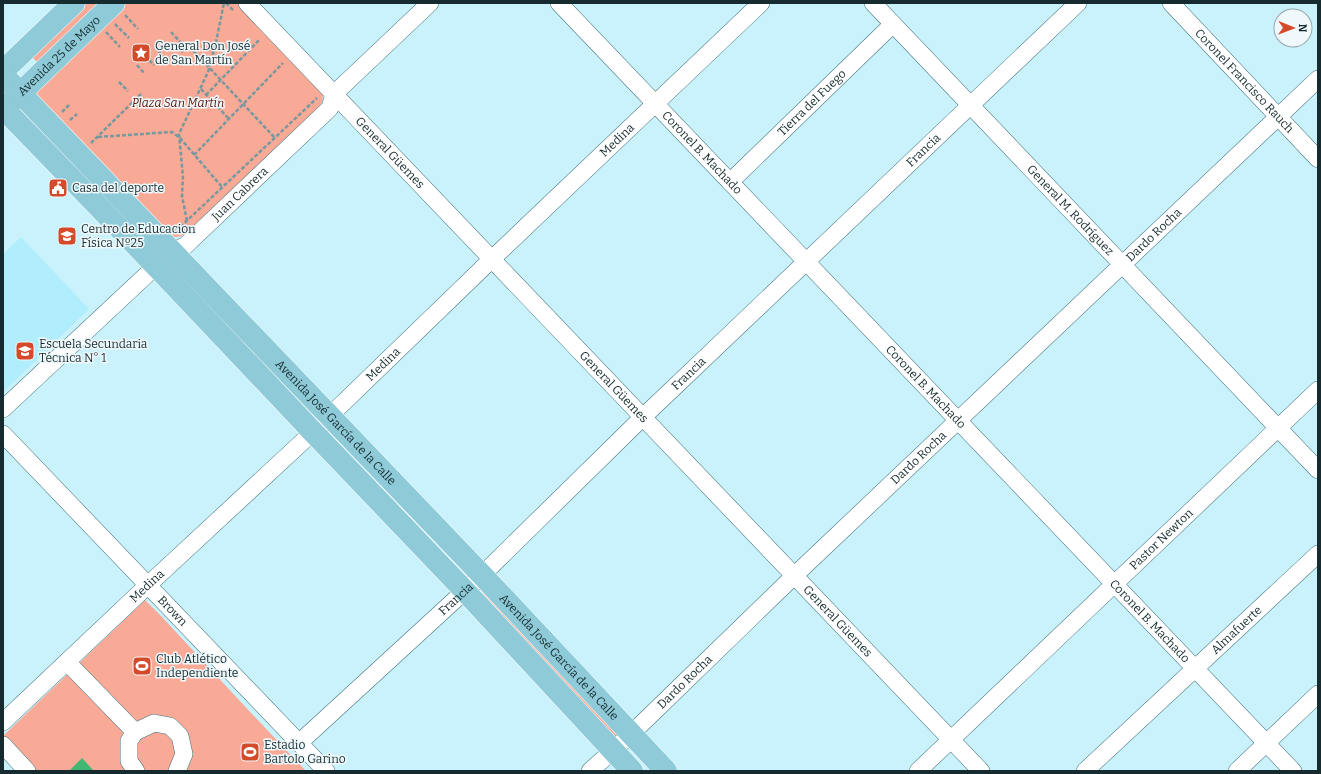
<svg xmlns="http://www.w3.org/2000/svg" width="1321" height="774" viewBox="0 0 1321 774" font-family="Bitter,serif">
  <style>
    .built { fill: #b1eefd }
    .green { fill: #f9aa96 }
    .water { fill: #41b773 }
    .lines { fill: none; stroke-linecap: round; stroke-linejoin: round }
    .minor-casing { stroke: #40707b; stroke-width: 18 }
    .major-casing { stroke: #fff; stroke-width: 23 }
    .path { stroke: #78989f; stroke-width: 2.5; stroke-dasharray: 4 2; stroke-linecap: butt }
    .minor { stroke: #fff; stroke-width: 17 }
    .major { stroke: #8ecad7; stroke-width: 22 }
    .labels { text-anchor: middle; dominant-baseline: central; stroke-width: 3; stroke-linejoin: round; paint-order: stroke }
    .poi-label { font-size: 12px; fill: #162b2f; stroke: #eff9fc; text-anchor: start }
    .street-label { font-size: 12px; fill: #162b2f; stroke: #eff9fc }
    .park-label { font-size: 12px; font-style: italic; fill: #5a1303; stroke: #eff9fc }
  </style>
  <rect width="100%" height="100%" fill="#caf2fc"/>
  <!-- built -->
  <polygon class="built" points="21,237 89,309 3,392 3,254"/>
  <!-- green -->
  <g class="green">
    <polygon points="86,3 101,3 38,63 31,56"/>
    <path d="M123 3H237L321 90C324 96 323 100 320 106L186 233C180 237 177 238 170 236L36 97V91Z"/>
    <polygon points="487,589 622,732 613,741 478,597"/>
    <polygon points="145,600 162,617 252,714 306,771 36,771 3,736"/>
  </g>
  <!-- water -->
  <polygon class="water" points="82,758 94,771 69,771"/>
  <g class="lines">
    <defs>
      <g id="minor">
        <path id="s1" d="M247 3 981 771"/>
        <path id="s2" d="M559 3 1293 771"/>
        <path id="s3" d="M873 3 1318 470"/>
        <path id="s4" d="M1171 3 1318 159"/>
        <path id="s5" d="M730 182 893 24"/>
        <path id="s6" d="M3 409 172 251 185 246 328 110 330 108 334 94 430 3"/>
        <path id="s7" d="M3 434 326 771"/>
        <polyline points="67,662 135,732"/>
        <path id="s8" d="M3 722 148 585 313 432 492 259 761 3"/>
        <path id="s9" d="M299 743 482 575 643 417 1078 3"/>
        <polyline points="3,745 27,771"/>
        <polyline points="136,771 129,761 129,741 135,732 154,723 170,726 180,736 184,754 177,771"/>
        <path id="s10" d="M590 771 631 734 795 575 1318 79"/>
        <path id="s11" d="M918 771 1318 390"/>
        <path id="s12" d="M1085 771 1318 554"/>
        <polyline points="1237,771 1318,694"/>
      </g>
      <g id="major">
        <polyline points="3,71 74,3"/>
        <path id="s13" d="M3 75 482 575 666 771"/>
        <path id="s14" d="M10 103 114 3"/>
        <polyline points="3,108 157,267 313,432 464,590 632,771"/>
      </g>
    </defs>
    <!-- minor casing -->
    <use href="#minor" class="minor-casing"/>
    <!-- major casing -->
    <use href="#major" class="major-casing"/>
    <!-- path -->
    <g class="path">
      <polyline points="226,3 234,11"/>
      <polyline points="125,15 138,29"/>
      <polyline points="115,24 129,38"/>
      <polyline points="106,32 120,47"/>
      <polyline points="171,32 185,47"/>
      <polyline points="155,47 163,57"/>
      <polyline points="181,52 188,45 275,138"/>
      <polyline points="145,56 154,65"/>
      <polyline points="137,65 145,74"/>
      <polyline points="119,82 128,91"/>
      <polyline points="201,89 229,119"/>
      <polyline points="206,95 260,39"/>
      <polyline points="62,112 69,105"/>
      <polyline points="70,120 77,114"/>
      <polyline points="98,137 172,132 180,138 222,187"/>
      <polyline points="91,143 141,94"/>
      <polyline points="194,155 283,63"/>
      <polyline points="187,221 182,196 183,177 179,134 208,72 216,42 224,3"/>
      <polyline points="176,231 317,98"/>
    </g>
    <!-- minor -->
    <use href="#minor" class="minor"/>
    <!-- major -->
    <use href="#major" class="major"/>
  </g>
  <!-- icons -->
  <defs>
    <symbol id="sight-square" viewBox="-11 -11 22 22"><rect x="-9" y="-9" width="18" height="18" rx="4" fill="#d54a2a" stroke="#eff9fc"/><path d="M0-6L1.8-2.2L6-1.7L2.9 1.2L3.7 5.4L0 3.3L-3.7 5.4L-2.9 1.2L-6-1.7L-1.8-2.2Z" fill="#fff"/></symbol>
    <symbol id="civic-square" viewBox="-11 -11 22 22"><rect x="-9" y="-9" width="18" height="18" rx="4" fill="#d54a2a" stroke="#eff9fc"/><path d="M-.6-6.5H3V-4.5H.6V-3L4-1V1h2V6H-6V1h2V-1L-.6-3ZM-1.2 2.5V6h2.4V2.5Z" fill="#fff"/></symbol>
    <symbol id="school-square" viewBox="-11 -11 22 22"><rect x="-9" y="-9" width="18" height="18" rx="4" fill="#d54a2a" stroke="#eff9fc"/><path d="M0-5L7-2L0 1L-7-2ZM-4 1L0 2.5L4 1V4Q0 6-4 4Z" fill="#fff"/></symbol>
    <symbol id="stadium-square" viewBox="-11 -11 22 22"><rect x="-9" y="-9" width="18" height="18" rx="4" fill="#d54a2a" stroke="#eff9fc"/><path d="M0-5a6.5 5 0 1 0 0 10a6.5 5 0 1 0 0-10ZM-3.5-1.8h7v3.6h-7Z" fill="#fff"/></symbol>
  </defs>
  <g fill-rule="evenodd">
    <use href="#sight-square" x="130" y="42" width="22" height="22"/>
    <use href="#civic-square" x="47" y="177" width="22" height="22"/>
    <use href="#school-square" x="56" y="225" width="22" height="22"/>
    <use href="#school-square" x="14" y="340" width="22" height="22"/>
    <use href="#stadium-square" x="131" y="655" width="22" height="22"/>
    <use href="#stadium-square" x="239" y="741" width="22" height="22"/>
  </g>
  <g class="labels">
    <!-- poi labels -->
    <g class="poi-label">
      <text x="155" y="46">General Don José<tspan x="155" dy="14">de San Martín</tspan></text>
      <text x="72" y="188">Casa del deporte</text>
      <text x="81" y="229">Centro de Educacion<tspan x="81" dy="14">Física Nº25</tspan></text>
      <text x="39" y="344">Escuela Secundaria<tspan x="39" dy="14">Técnica N° 1</tspan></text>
      <text x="156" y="659">Club Atlético<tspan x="156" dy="14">Independiente</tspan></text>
      <text x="264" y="745">Estadio<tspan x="264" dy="14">Bartolo Garino</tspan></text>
    </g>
    <!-- street labels -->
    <g class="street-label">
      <text stroke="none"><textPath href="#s14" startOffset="68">Avenida 25 de Mayo</textPath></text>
      <text stroke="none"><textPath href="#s4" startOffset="107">Coronel Francisco Rauch</textPath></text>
      <text stroke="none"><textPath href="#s5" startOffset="114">Tierra del Fuego</textPath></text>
      <text stroke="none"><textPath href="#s8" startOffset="846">Medina</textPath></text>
      <text stroke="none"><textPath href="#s9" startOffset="861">Francia</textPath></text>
      <text stroke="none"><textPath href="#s1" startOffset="207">General Güemes</textPath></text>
      <text stroke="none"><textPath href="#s2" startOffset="207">Coronel B. Machado</textPath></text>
      <text stroke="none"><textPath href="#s6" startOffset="321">Juan Cabrera</textPath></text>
      <text stroke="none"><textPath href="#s3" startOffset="286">General M. Rodríguez</textPath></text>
      <text stroke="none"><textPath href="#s10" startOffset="778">Dardo Rocha</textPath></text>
      <text stroke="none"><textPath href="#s8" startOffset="522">Medina</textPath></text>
      <text stroke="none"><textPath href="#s9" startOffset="537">Francia</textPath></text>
      <text stroke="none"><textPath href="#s1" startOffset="531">General Güemes</textPath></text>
      <text stroke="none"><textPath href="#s2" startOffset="531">Coronel B. Machado</textPath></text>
      <text stroke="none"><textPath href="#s13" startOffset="481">Avenida José García de la Calle</textPath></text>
      <text stroke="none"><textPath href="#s10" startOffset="454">Dardo Rocha</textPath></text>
      <text stroke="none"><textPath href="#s11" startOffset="336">Pastor Newton</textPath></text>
      <text stroke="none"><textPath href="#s8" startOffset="198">Medina</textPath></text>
      <text stroke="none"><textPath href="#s9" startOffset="213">Francia</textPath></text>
      <text stroke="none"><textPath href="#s7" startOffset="245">Brown</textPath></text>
      <text stroke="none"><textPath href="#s1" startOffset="855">General Güemes</textPath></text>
      <text stroke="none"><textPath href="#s2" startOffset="855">Coronel B. Machado</textPath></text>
      <text stroke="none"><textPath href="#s12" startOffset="207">Almafuerte</textPath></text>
      <text stroke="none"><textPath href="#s13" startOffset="805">Avenida José García de la Calle</textPath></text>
      <text stroke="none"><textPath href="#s10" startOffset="130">Dardo Rocha</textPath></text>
    </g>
    <!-- park labels -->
    <g class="park-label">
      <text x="178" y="103">Plaza San Martín</text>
    </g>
  </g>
  <!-- border -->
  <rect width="1321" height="774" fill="none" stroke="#162b2f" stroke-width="8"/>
  <!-- north arrow -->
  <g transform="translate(1293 28) rotate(91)"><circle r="19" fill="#eff9fc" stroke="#98a7aa"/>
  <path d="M0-3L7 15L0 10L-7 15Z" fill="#d54a2a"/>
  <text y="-6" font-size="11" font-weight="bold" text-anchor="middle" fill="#162b2f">N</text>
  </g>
</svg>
